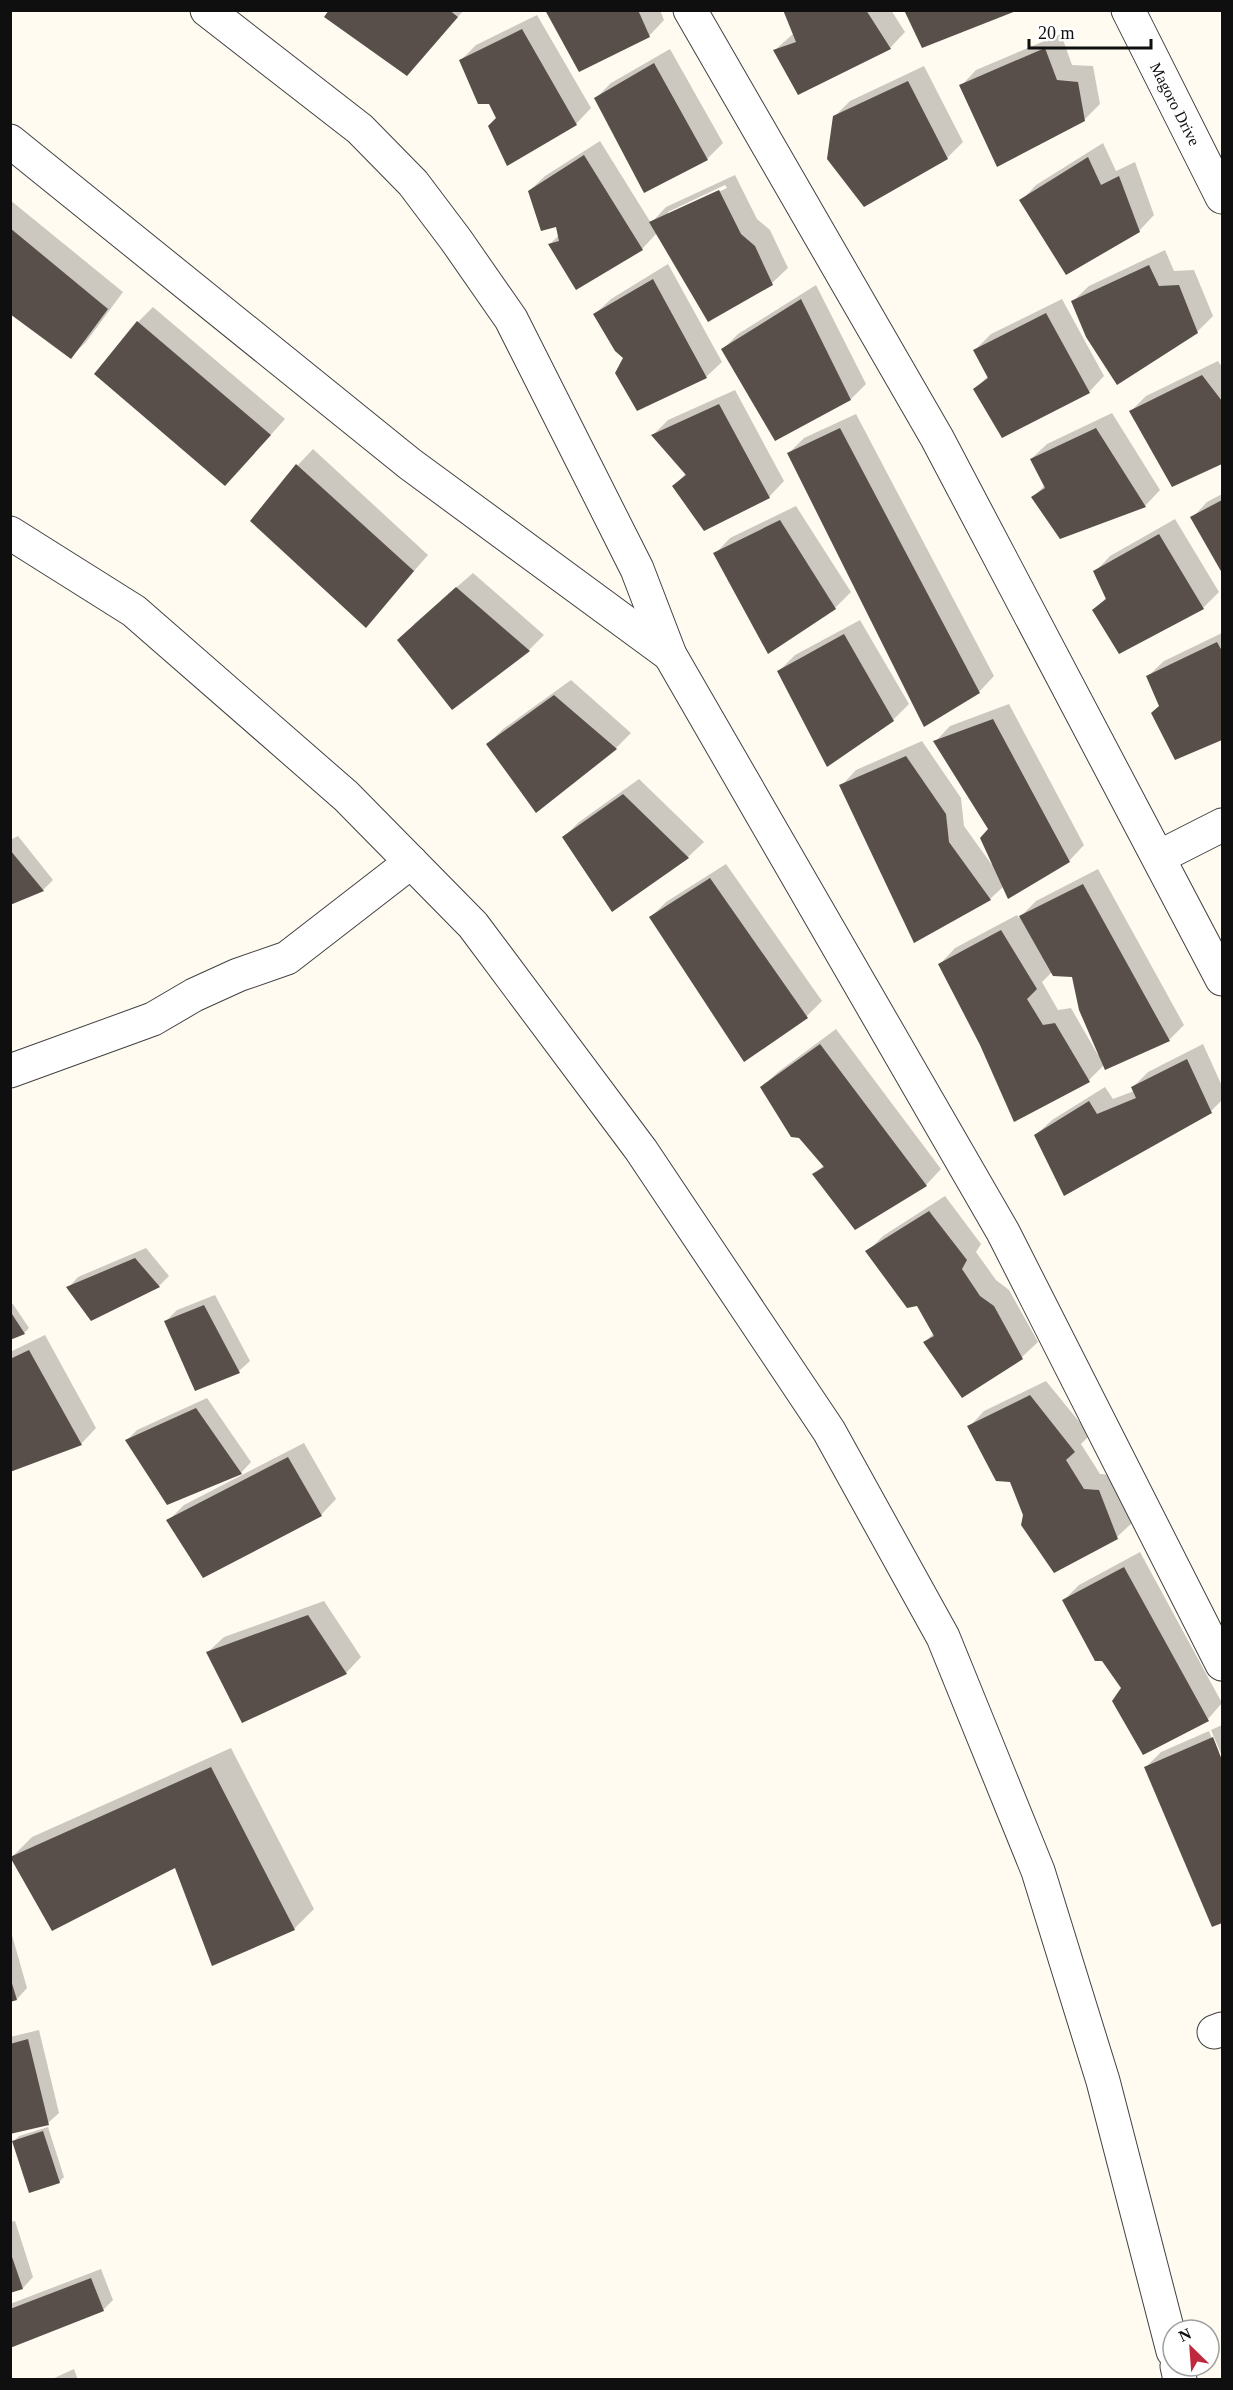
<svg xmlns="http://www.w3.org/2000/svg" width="1233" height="2390" viewBox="0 0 1233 2390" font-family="'Times New Roman',serif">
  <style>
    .shadow { fill: #0003; fill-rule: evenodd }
    .building { fill: #584f4b }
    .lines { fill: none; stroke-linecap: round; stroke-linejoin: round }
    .minor-casing { stroke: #424242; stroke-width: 35 }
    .minor { stroke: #fff; stroke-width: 33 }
    .labels { text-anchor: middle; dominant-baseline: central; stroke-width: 6; stroke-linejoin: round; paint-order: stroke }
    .street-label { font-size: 16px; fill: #0f0f0f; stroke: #fff }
  </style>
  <rect width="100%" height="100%" fill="#fffbf1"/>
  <!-- shadow -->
  <g class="shadow">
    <polygon points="331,10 464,10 406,74"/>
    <polygon points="546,10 660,10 664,20 649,36"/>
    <polygon points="785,10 891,10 905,32 890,48 775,50 794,33"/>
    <polygon points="537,15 591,108 576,124 498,118 490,102 460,61 476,45"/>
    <polygon points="1061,34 1072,65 1093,66 1100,104 1084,120 961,86 976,70"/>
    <polygon points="670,49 723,143 707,159 644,191 596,98 611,83"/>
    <polygon points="924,66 963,142 947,158 834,117 850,101"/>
    <path d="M600 141 651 223 666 207 735 175 757 219 770 230 788 268 772 283 657 233 642 249 550 244 559 235 558 225 529 191 545 176ZM725 185 727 188 668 215V212Z"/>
    <polygon points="1103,143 1116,171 1135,162 1154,215 1139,231 1021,201 1036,185"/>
    <polygon points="10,200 123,292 86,342 71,357 10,312"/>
    <polygon points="1165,250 1174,271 1194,270 1213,316 1197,332 1073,301 1089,286"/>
    <polygon points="668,264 722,362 706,377 625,358 595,314 611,299"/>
    <polygon points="816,285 866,384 851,399 723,349 738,334"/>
    <polygon points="1062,299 1104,376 1089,392 975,389 988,376 975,350 991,334"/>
    <polygon points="153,307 285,419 240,469 138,322"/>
    <polygon points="1218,361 1222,367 1222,462 1173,485 1131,411 1146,396"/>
    <polygon points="735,390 784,481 769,497 674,486 686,473 653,435 668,420"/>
    <polygon points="1112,413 1160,490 1145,506 1033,497 1045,485 1031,459 1047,444"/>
    <polygon points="856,414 994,676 979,692 789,453 804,438"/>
    <polygon points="313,449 428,555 366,626 252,521 298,465"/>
    <polygon points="1222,494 1222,570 1192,518 1207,502"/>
    <polygon points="796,506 851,592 835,608 715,554 730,538"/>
    <polygon points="1175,519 1219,592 1203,608 1094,610 1107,597 1095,572 1110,556"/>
    <polygon points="473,573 544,635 529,650 452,708 414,624"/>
    <polygon points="860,620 909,704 893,720 779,671 795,655"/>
    <polygon points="1222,633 1222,738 1176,758 1160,706 1148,676 1164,661"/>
    <polygon points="571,680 631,733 616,748 488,744 503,729"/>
    <polygon points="1009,704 1084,845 1069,861 1004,886 990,899 841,786 856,770 922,741 961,798 964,826 992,865 990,829 935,742 950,726"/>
    <polygon points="639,779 704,842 688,857 612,910 564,837 579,822"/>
    <polygon points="18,836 53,880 43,890 10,903 10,840"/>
    <polygon points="726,864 822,1001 807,1016 744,1060 651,917 666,902"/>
    <path d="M1098 869 1184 1025 1169 1040 1105 1064 1089 1080 981 1044 940 964 955 948 1017 915 1019 918 1036 901ZM1053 971 1073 975 1100 1054 1098 1055 1071 1008 1058 1010 1042 982Z"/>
    <polygon points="836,1029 941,1169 926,1185 855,1228 814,1174 824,1165 762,1087 778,1072"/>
    <polygon points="1203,1044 1222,1086 1222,1100 1211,1111 1065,1194 1036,1135 1052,1120 1105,1087 1113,1099 1134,1091 1133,1087 1148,1072"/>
    <polygon points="945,1196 981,1244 976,1252 996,1280 1009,1290 1038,1342 1022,1357 925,1342 934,1333 918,1304 867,1252 883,1236"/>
    <polygon points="146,1248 169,1276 159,1286 68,1288 78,1277"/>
    <polygon points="215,1295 250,1361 239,1371 196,1389 166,1321 177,1310"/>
    <polygon points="13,1304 29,1328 24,1333 10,1338 10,1305"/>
    <polygon points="45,1335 96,1428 81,1444 10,1470 10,1352"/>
    <polygon points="1046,1381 1090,1435 1081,1444 1100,1474 1114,1475 1133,1522 1117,1537 1025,1515 1011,1481 969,1427 984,1411"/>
    <polygon points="207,1398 251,1462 240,1474 127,1440 137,1430"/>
    <polygon points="304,1443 336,1499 321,1515 168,1521 184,1505"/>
    <polygon points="1140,1552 1222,1703 1208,1719 1123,1688 1064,1600 1079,1585"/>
    <polygon points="324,1601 361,1657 346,1673 208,1652 224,1637"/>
    <polygon points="1222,1725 1222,1756 1211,1730"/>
    <polygon points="1209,1731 1222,1764 1222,1921 1213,1925 1146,1767 1161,1752"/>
    <polygon points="231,1748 314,1909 294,1929 176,1866 12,1857 32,1837"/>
    <polygon points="10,1928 27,1988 17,1999 10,2000"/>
    <polygon points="39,2030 59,2113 48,2123 10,2132 10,2037"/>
    <polygon points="48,2127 64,2177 59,2182 14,2141 19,2136"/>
    <polygon points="15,2221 33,2277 23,2288 10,2292 10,2222"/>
    <polygon points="101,2269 113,2300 103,2310 10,2346 10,2304"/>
    <polygon points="74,2369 78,2380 50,2380"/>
  </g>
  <!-- building -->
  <g class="building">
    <polygon points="329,10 449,10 458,17 407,76 324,17"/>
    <polygon points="545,10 638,10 650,37 579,72"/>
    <polygon points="783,10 866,10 891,49 798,95 773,50 796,42"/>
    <polygon points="904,10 1016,10 1016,11 922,48"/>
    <polygon points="522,29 577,125 507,166 488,126 496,118 489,104 478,104 459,60"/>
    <polygon points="1045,48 1057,80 1078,82 1085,121 997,167 959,85"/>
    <polygon points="654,63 708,160 644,193 594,98"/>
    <polygon points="908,81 948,159 864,207 827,159 833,116"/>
    <polygon points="584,155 643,250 576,290 548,244 559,241 556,227 541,231 528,191"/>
    <polygon points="1088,157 1101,185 1119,176 1140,232 1066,275 1019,200"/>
    <polygon points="719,190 741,234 755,246 773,285 708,322 649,222"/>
    <polygon points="10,228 108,309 71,359 10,314"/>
    <polygon points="1149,265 1159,286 1179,285 1198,333 1117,385 1086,337 1071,301"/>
    <polygon points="653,279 707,378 637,411 615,373 623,358 615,351 593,314"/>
    <polygon points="801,299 851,400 775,441 721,349"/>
    <polygon points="1046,313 1090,393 1002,438 973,389 988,378 973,350"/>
    <polygon points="137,321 271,435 225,486 94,374"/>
    <polygon points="1202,375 1222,401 1222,464 1172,487 1129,411"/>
    <polygon points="719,404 770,498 704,531 672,486 686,475 651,435"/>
    <polygon points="840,428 980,693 924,727 787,453"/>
    <polygon points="1096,428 1146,507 1060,539 1031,497 1045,488 1030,459"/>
    <polygon points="296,464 414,571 366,628 250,521"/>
    <polygon points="1222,500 1222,573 1190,517"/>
    <polygon points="780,520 836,609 768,654 713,553"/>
    <polygon points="1159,534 1204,609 1119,654 1092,610 1106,599 1093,571"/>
    <polygon points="456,587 530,651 452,710 397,640"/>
    <polygon points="844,634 894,721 827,767 777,671"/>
    <polygon points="1217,642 1222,651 1222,740 1175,760 1151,713 1159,706 1146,676"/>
    <polygon points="554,695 617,749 536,813 486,744"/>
    <polygon points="993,719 1070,862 1008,899 980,838 988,829 933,741"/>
    <polygon points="906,756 946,814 949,842 991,900 914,943 839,785"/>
    <polygon points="623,794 689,858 612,912 562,837"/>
    <polygon points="10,850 44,891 10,905"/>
    <polygon points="710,878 808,1018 744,1062 649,917"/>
    <polygon points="1083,884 1170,1041 1105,1070 1079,1010 1072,977 1053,976 1019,916"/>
    <polygon points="1001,930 1037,989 1027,999 1043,1025 1055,1023 1090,1082 1014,1122 980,1045 938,964"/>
    <polygon points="820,1044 927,1186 855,1230 812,1174 824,1167 799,1138 791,1137 760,1087"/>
    <polygon points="1187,1059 1212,1113 1064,1196 1034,1135 1089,1101 1097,1114 1136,1098 1131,1087"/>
    <polygon points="929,1211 967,1260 962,1269 980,1296 994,1306 1023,1359 962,1398 923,1342 934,1336 917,1306 907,1308 865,1251"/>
    <polygon points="135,1258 160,1287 91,1321 66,1287"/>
    <polygon points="204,1305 240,1373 195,1391 164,1321"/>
    <polygon points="10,1311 25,1334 10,1340"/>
    <polygon points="29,1350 82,1445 10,1472 10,1359"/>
    <polygon points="1030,1395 1075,1452 1066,1460 1084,1489 1099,1490 1118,1539 1054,1573 1021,1525 1023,1515 1010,1482 996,1481 967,1426"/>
    <polygon points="196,1408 242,1474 167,1505 125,1440"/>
    <polygon points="288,1457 322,1516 203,1578 166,1520"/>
    <polygon points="1124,1567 1209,1721 1143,1755 1112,1701 1121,1688 1102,1661 1095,1661 1062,1600"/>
    <polygon points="308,1615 347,1674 242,1723 206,1652"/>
    <polygon points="1213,1737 1222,1760 1222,1923 1212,1927 1144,1767"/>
    <polygon points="211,1767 295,1930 212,1966 175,1868 52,1931 10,1857"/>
    <polygon points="10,1977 17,2000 10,2002"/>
    <polygon points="28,2039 49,2125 10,2134 10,2044"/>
    <polygon points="43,2131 60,2183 29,2193 12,2141"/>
    <polygon points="10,2251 23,2289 10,2293"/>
    <polygon points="91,2278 104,2311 10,2348 10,2309"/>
  </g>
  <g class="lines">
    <defs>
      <g id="minor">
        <polyline points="207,10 360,129 413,183 456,240 511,319 637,569 670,655 1003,1232 1222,1664"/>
        <polyline points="690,10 937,438 1222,979"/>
        <polyline points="1128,10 1222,197"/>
        <polyline points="10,141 410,464 670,655"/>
        <polyline points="10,533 134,611 346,796 473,925 641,1150 829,1431 943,1637 1038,1871 1103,2081 1173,2351"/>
        <polyline points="1159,857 1222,825"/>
        <polyline points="10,1071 153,1019 194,995 238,975 287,958 411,862"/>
        <polyline points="1214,2032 1222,2029"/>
        <polyline points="1177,2366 1180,2380"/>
      </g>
    </defs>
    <!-- minor casing -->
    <use href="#minor" class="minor-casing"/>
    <!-- minor -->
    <use href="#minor" class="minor"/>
  </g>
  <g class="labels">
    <!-- street labels -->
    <g class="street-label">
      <text transform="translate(1175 104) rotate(63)">Magoro Drive</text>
    </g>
  </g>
  <!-- border -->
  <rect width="1233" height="2390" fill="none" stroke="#0f0f0f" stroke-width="24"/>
  <!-- north arrow -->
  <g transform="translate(1191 2348) rotate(335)"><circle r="28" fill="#ffffff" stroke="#9f9f9f" stroke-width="1.5"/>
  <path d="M0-4.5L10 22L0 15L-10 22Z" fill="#bf283d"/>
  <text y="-9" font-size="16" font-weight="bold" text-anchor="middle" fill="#0f0f0f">N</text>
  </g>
  <!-- scale -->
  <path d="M1029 39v9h122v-9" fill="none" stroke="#0f0f0f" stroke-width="3"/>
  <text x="1038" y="39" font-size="18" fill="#0f0f0f" stroke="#ffffff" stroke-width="4.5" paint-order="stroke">20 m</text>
</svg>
